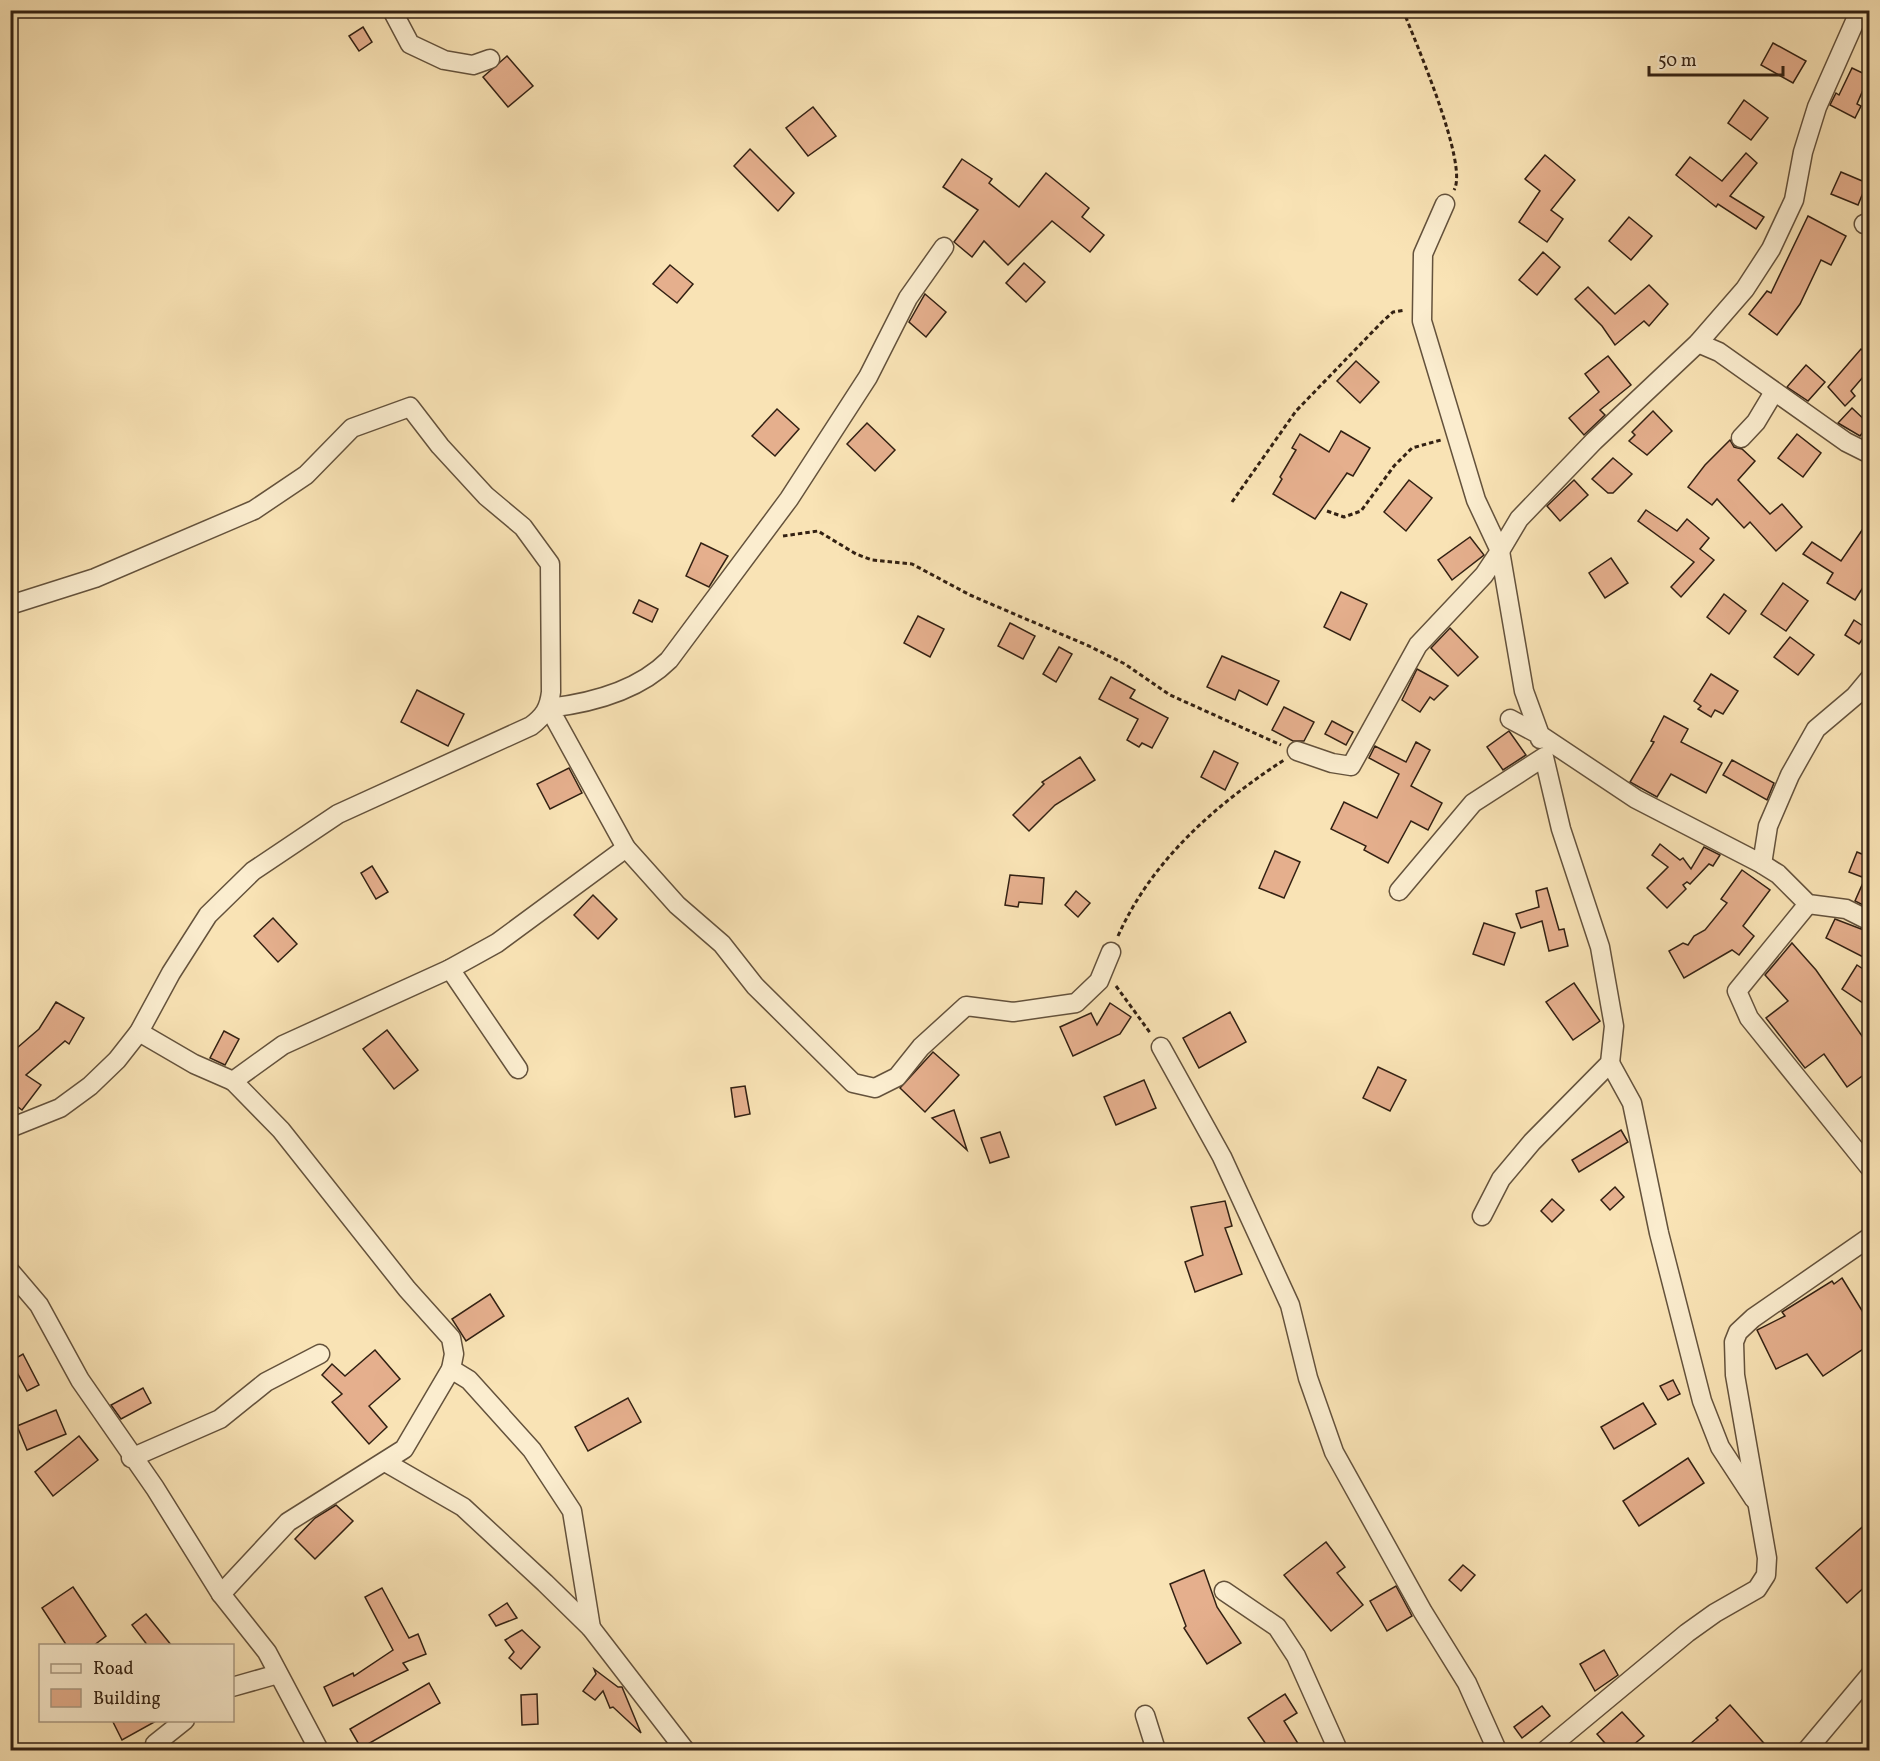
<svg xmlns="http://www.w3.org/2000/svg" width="1880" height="1761" viewBox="0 0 1880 1761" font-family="Vollkorn,serif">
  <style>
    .building { fill: #e5af8d; stroke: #332113; stroke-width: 1.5 }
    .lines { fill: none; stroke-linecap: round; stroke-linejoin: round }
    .minor-casing { stroke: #64523c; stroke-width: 21 }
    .path { stroke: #332113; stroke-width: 3; stroke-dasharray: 4.5 3; stroke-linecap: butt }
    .minor { stroke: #fbedcf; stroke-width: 18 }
  </style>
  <rect width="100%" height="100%" fill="#f9e3b5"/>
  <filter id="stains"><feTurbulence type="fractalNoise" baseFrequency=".00333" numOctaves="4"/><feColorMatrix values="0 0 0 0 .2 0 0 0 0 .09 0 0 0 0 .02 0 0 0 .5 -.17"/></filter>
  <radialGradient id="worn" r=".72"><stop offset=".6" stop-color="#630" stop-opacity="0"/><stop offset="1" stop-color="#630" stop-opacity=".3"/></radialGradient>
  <!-- building -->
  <g class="building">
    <polygon points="363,27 372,42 359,51 349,36"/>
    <polygon points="1773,43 1806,61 1793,83 1761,65"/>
    <polygon points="507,56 533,86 508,107 483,77"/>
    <polygon points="1852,68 1869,76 1857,104 1861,106 1855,118 1830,105 1836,93 1839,95"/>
    <polygon points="1744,100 1768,118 1751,140 1728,123"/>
    <polygon points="813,107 836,136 808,156 786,128"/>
    <polygon points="750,149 794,193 778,211 734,166"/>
    <polygon points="1746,153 1757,163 1730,196 1764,217 1756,229 1718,204 1716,207 1676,175 1690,157 1722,181"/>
    <polygon points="1545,155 1575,180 1551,210 1563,219 1547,242 1519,222 1540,191 1525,179"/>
    <polygon points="962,159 992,179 989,183 1019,207 1046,173 1089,208 1082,217 1104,235 1090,252 1052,221 1008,265 984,241 972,257 954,242 978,210 943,187"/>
    <polygon points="1841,172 1867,183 1858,205 1831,194"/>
    <polygon points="1808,216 1846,236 1831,265 1821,260 1800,304 1777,335 1749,314 1767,291 1771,293"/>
    <polygon points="1629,217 1652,236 1631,260 1609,241"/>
    <polygon points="1543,252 1560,267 1537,295 1519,280"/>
    <polygon points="1024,263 1045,282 1026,302 1006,283"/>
    <polygon points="670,265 693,284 677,303 653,284"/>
    <polygon points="1649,285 1668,304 1649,326 1644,321 1615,345 1602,326 1575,299 1588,287 1615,314"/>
    <polygon points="925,294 946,312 926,337 909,322"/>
    <polygon points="1861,349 1869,356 1869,370 1851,391 1855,396 1845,406 1828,387"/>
    <polygon points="1608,356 1631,385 1600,410 1605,415 1584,435 1569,418 1599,392 1585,374"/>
    <polygon points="1356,361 1379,382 1360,403 1337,381"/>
    <polygon points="1806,365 1825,382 1808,401 1787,387"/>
    <polygon points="1852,408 1869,424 1860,436 1838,423"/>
    <polygon points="777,409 799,429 775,456 752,436"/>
    <polygon points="1653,411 1672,431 1647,455 1629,441 1635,435 1632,432"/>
    <polygon points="867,423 895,450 875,471 847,444"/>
    <polygon points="1341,431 1370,448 1353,476 1347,473 1315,519 1273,494 1282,479 1280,477 1296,450 1292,448 1300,434 1329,452"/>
    <polygon points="1797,434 1821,453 1803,477 1778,458"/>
    <polygon points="1730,440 1734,447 1742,449 1755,461 1738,480 1770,514 1782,504 1802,527 1776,551 1750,522 1744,528 1717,499 1712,505 1688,487 1705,465"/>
    <polygon points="1613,458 1632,474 1613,493 1608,493 1592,479"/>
    <polygon points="1409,480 1432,498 1406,531 1384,512"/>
    <polygon points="1574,480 1588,495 1560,521 1547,506"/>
    <polygon points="1646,510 1677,531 1687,519 1709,538 1700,549 1714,560 1681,597 1671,587 1694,562 1638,521"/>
    <polygon points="1869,520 1869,578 1855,600 1827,583 1833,573 1803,554 1812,542 1841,561"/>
    <polygon points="1470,537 1484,555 1452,580 1438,560"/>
    <polygon points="701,543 728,556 709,587 686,576"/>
    <polygon points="1611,558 1628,583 1605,598 1589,573"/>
    <polygon points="1783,583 1808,601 1786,631 1761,614"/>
    <polygon points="1341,592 1367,604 1350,640 1324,627"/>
    <polygon points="1724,594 1746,611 1729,634 1707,617"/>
    <polygon points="639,600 658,609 652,622 633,613"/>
    <polygon points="918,616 944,629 930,657 904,643"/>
    <polygon points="1854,620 1869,630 1859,644 1845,635"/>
    <polygon points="1010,623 1035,636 1023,659 998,646"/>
    <polygon points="1450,628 1478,657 1458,676 1431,648"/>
    <polygon points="1790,637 1814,655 1798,675 1774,657"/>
    <polygon points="1059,647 1072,654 1056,682 1043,674"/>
    <polygon points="1222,656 1279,681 1267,705 1239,690 1235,700 1207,687"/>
    <polygon points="1417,669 1448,686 1434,700 1430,697 1420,712 1402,700"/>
    <polygon points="1711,674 1738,691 1723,714 1715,710 1711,717 1698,709 1701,706 1694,701"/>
    <polygon points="1111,677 1135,690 1130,698 1168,718 1152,748 1142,743 1139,747 1127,740 1138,719 1099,699"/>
    <polygon points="417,690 464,714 448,746 401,722"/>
    <polygon points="1284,707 1314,722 1304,741 1293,741 1272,730"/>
    <polygon points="1664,716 1688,729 1681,742 1722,763 1706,793 1671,774 1657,797 1630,782 1654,742 1651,741"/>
    <polygon points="1332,721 1353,732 1346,745 1325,734"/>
    <polygon points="1509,731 1526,755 1503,770 1487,747"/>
    <polygon points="1416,742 1430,750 1411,786 1442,803 1428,830 1411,821 1388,863 1364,850 1366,846 1331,829 1344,802 1377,818 1399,774 1369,758 1375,746 1406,762"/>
    <polygon points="1214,751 1238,763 1225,790 1201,777"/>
    <polygon points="1080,757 1095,780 1055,805 1029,831 1013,815 1044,784 1042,782"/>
    <polygon points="1732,760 1774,783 1767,800 1723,775"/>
    <polygon points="569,768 582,793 550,809 537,784"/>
    <polygon points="1660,844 1680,860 1683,858 1691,869 1704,847 1720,855 1713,866 1709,864 1690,884 1687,882 1683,885 1686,889 1667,908 1647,888 1668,867 1652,855"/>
    <polygon points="1275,851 1300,862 1284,898 1259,888"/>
    <polygon points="1857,852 1869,857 1862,877 1849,872"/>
    <polygon points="372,866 388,892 376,899 361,873"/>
    <polygon points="1869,869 1869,908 1855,901"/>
    <polygon points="1742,870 1770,890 1743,926 1754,936 1739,955 1732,950 1684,978 1669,951 1683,943 1688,945 1694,936 1705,930 1727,903 1721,899"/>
    <polygon points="1010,875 1044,878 1042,904 1019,902 1018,907 1005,905"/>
    <polygon points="1547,888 1559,930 1564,929 1568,946 1549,951 1542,921 1521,928 1516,914 1539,907 1536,891"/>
    <polygon points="1076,891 1090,903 1078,917 1065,905"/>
    <polygon points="593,895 617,919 598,939 574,915"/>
    <polygon points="273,918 297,944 278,962 254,936"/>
    <polygon points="1835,919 1869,932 1869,960 1826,938"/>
    <polygon points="1484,923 1515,933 1504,965 1473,954"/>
    <polygon points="1792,943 1816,970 1869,1046 1869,1071 1847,1087 1824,1054 1805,1068 1766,1018 1788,1001 1765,975"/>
    <polygon points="1857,965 1869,973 1869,1007 1842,989"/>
    <polygon points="1574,983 1600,1021 1573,1040 1546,1002"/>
    <polygon points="56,1002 84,1018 69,1044 65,1041 26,1075 41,1085 22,1110 10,1101 10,1054 39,1029"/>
    <polygon points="1110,1003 1131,1017 1120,1034 1073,1056 1060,1027 1091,1013 1097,1025"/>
    <polygon points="1230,1012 1246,1042 1199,1068 1183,1038"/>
    <polygon points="387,1030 418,1070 394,1089 363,1049"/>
    <polygon points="224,1031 239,1039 225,1065 210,1058"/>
    <polygon points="933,1052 959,1075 925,1112 900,1088"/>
    <polygon points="1378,1067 1406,1080 1390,1111 1363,1098"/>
    <polygon points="1144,1080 1156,1108 1116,1125 1104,1097"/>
    <polygon points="745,1086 750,1114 735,1117 731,1088"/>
    <polygon points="954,1110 967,1150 932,1118"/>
    <polygon points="1621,1130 1628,1142 1579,1172 1572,1160"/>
    <polygon points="1000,1132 1009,1157 990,1163 981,1138"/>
    <polygon points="1615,1187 1624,1197 1610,1210 1601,1200"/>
    <polygon points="1552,1199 1564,1210 1552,1222 1541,1211"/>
    <polygon points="1225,1201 1232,1226 1225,1228 1242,1274 1195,1292 1185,1262 1203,1255 1191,1207"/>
    <polygon points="1842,1278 1869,1322 1869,1345 1823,1376 1807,1354 1776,1369 1757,1330 1785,1316 1782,1312 1832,1281 1834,1284"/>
    <polygon points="490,1294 504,1316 466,1341 452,1319"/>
    <polygon points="375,1350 400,1379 369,1406 387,1427 369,1444 332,1402 342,1394 322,1375 332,1364 345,1376"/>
    <polygon points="23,1354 39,1385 27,1391 11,1361"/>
    <polygon points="1673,1380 1680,1394 1668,1400 1660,1386"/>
    <polygon points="143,1388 151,1403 121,1419 111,1405"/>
    <polygon points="628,1398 641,1422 588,1451 575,1427"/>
    <polygon points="1643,1403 1656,1424 1614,1449 1601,1427"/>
    <polygon points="56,1410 66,1434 27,1450 17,1426"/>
    <polygon points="79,1436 98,1460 53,1496 35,1472"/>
    <polygon points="1688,1458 1704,1483 1639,1526 1623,1501"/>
    <polygon points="336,1505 353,1521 315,1559 295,1539 315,1518"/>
    <polygon points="1869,1521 1869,1583 1847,1603 1816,1568"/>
    <polygon points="1326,1542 1345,1567 1337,1573 1363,1605 1331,1631 1284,1575"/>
    <polygon points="1463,1565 1475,1575 1461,1591 1449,1580"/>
    <polygon points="1204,1570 1217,1607 1241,1643 1207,1664 1184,1628 1186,1626 1170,1584"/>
    <polygon points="1396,1586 1412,1616 1387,1631 1370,1601"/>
    <polygon points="73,1587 106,1636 93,1646 67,1646 42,1608"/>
    <polygon points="382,1588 409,1638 418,1634 426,1654 403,1663 408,1670 333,1706 324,1687 353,1673 354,1676 393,1650 365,1597"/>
    <polygon points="507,1603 517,1618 496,1626 489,1615"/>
    <polygon points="146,1614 172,1646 148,1646 132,1625"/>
    <polygon points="522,1630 540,1647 521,1669 509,1658 514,1652 505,1640"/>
    <polygon points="1604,1650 1618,1675 1595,1691 1580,1664"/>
    <polygon points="594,1669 618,1687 622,1687 641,1733 613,1707 610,1708 603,1691 595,1700 583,1691 596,1674"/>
    <polygon points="429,1683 440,1703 361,1748 350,1729"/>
    <polygon points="537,1694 538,1724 522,1725 521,1695"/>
    <polygon points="1285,1694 1297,1713 1284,1721 1302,1750 1270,1750 1248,1718"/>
    <polygon points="1730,1705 1770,1750 1683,1750 1718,1720 1716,1718"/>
    <polygon points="1542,1706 1550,1716 1522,1738 1514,1727"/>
    <polygon points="1622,1712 1644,1736 1627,1750 1611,1750 1597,1734"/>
    <polygon points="112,1720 158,1720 122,1740"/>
  </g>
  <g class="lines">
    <defs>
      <g id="minor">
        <polyline points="392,10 410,44 444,60 473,65 490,59"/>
        <polyline points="1445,204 1423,254 1422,321 1476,500 1500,551 1519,519 1594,441 1698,343 1745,289 1771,249 1794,200 1803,152 1817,107 1860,10"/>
        <polyline points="1864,224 1870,222"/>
        <path d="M944 247 908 298 868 377 789 499 669 660C638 691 591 703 549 708L626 848 677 905 722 944 755 986 853 1083 875 1088 897 1077 921 1047 966 1006 1013 1012 1076 1003 1099 981 1111 952"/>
        <polyline points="1698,343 1719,352 1846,442 1870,454"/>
        <polyline points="1741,438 1756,422 1774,392"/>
        <path d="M10 605 95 578 254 510 306 475 352 428 410 407 440 446 486 496 523 527 550 564 551 692C549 709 544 716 531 726L338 814 253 871 208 915 171 973 139 1032 117 1060 90 1086 60 1108 10 1128"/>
        <polyline points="1510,719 1540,735 1540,739"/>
        <polyline points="1297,751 1332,763 1351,766 1418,645 1484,575 1500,551 1524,691 1540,735 1636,799 1762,864 1778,874 1808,904 1846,909 1870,921"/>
        <polyline points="1762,864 1768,826 1790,775 1816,729 1855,696 1870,678"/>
        <polyline points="1399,891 1473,803 1544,757 1561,829 1600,947 1614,1026 1610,1063 1532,1142 1501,1179 1482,1216"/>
        <polyline points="1808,904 1737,991 1749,1018 1870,1168"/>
        <polyline points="450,969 518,1069"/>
        <polyline points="139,1032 194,1064 233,1081 283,1045 450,969 497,943 626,848"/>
        <polyline points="1161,1047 1222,1157 1290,1305 1308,1378 1334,1452 1423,1612 1467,1683 1497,1750"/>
        <polyline points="1610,1063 1632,1103 1659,1233 1702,1401 1720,1447 1754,1499"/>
        <polyline points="10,1271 39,1305 80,1380 155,1488 221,1594 267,1652 319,1750"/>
        <polyline points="451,1369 469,1380 532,1450 572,1511 591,1628"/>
        <polyline points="131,1458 220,1419 266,1382 320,1354"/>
        <polyline points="385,1462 463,1507 545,1583 591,1628 685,1750"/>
        <polyline points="1224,1591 1277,1627 1296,1656 1338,1750"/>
        <polyline points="221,1594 288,1522 404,1449 451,1369 454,1354 451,1338 407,1289 281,1130 233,1081"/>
        <polyline points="232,1687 278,1674"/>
        <polyline points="1145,1715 1156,1750"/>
        <polyline points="155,1744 185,1720"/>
        <polyline points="1546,1750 1687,1633 1715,1613 1757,1589 1766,1575 1767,1558 1735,1375 1734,1342 1738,1332 1753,1318 1870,1237"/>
        <polyline points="1807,1750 1870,1675"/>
      </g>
    </defs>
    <!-- minor casing -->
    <use href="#minor" class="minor-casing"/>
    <!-- path -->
    <g class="path">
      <path d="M1403 10C1415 41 1469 165 1454 190"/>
      <polyline points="1232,502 1296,411 1381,323 1393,312 1405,310"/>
      <polyline points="1327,511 1344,517 1361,511 1394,466 1412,448 1441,440"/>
      <polyline points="783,536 818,531 856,554 872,560 912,564 970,595 1089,646 1125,664 1170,695 1281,745"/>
      <path d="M1118 936C1152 860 1215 805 1284 760"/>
      <polyline points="1116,986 1151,1034"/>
    </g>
    <!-- minor -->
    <use href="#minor" class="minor"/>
  </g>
  <!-- margin -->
  <rect width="1880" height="1761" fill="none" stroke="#f9e3b5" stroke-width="36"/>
  <rect x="12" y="12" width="1856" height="1737" fill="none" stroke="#332113" stroke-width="3"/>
  <rect x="18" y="18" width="1844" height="1725" fill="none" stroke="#332113" stroke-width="1.5"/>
  <!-- legend -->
  <rect x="39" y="1644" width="195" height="78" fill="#fbedcf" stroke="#ab9b84" stroke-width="1.5"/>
  <rect x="51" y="1664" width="30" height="9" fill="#fbedcf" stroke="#ab9b84" stroke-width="1.5"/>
  <text x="93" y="1674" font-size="18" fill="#332113">Road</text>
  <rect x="51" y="1689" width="30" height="18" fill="#e5af8d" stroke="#ab9b84" stroke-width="1.5"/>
  <text x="93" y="1704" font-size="18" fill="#332113">Building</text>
  <!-- scale -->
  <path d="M1649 66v9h134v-9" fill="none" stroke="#332113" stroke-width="3"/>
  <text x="1658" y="66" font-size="18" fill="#332113" stroke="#fbedcf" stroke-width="4.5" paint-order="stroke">50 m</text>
  <rect width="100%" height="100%" filter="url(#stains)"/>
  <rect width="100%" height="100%" fill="url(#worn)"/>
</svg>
